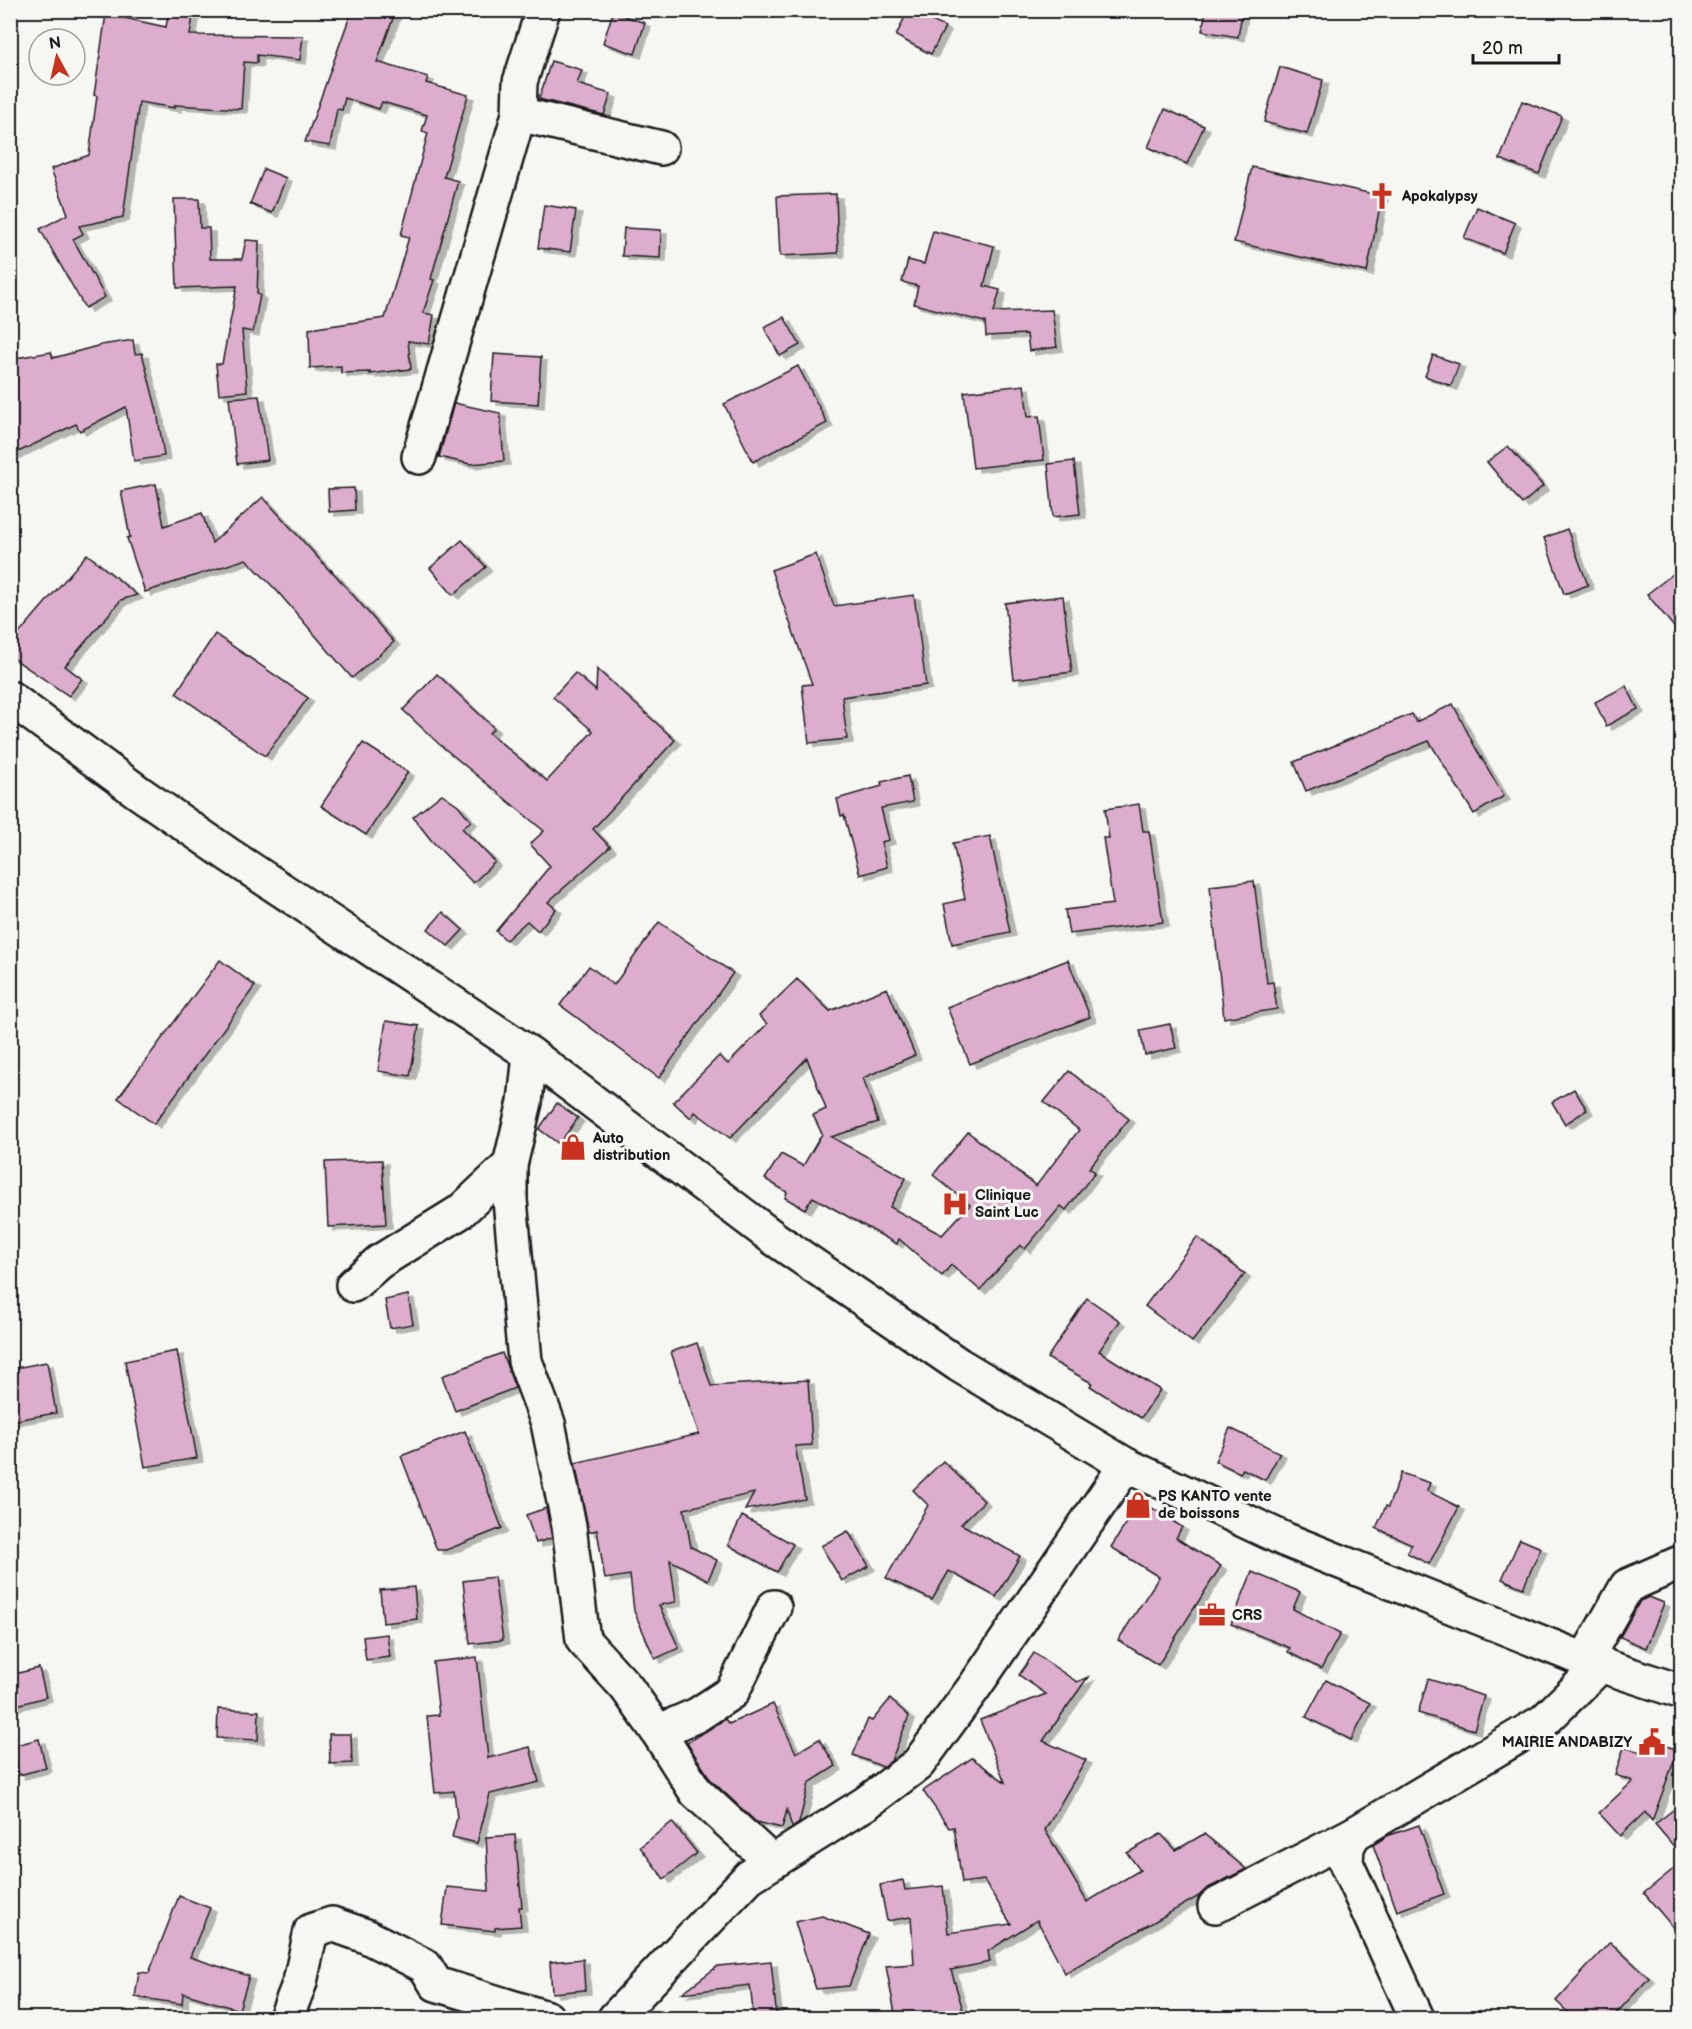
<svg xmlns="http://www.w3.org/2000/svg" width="1692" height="2029" viewBox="0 0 1692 2029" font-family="'Balsamiq Sans',sans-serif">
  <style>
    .building { fill: #ddadce; stroke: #1c1c1c; stroke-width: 1.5; filter: url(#shadow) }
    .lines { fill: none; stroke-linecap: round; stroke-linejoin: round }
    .minor-casing { stroke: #1c1c1c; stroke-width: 38 }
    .major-casing { stroke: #1c1c1c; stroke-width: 38 }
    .minor { stroke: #f6f6f2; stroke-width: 33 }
    .major { stroke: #f6f6f2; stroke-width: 33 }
    .labels { text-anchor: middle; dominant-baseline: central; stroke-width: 6; stroke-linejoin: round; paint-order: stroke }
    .poi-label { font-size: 15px; font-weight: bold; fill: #1c1c1c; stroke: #f6f6f2; text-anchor: start }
  </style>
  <defs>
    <filter id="shadow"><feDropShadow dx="6" dy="4" stdDeviation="0" flood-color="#0004"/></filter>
  </defs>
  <rect width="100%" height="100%" fill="#f6f6f2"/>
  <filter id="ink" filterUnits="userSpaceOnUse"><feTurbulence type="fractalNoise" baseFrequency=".0167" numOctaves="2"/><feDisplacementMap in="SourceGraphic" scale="12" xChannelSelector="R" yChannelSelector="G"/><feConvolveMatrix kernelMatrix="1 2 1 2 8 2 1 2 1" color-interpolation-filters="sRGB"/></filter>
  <g filter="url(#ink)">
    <!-- building -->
    <g class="building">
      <polygon points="169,10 194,10 190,35 303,36 300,60 257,55 257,63 244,62 241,109 175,105 175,108 139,102 123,217 79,226 83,234 73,239 105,297 85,308 40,229 68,214 51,169 89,155 97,96 94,95 106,14 166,27"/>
      <polygon points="352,10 396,10 377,62 428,77 426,83 468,95 444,177 458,181 431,279 434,280 423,313 434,315 429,344 408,341 411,369 370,374 370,372 341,373 341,366 310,368 309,329 385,318 409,237 401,235 428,133 422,131 427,115 382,102 379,109 345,98 342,110 337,109 330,146 305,142"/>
      <polygon points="908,10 945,27 931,54 896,36"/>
      <polygon points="1206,10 1242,13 1238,37 1202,31"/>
      <polygon points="613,12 645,23 635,54 603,43"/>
      <polygon points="551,61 582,70 577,84 611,94 604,115 539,99"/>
      <polygon points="1280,67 1323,80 1307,134 1264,122"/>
      <polygon points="1522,101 1562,116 1539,174 1500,159"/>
      <polygon points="1165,109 1204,126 1187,164 1148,147"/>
      <polygon points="1252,167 1382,196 1367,272 1234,242"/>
      <polygon points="264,169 286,178 272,213 250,204"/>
      <polygon points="836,194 838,253 780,256 777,196"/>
      <polygon points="174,199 199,199 200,228 209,228 210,259 242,259 246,240 259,241 257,294 260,295 253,332 242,330 247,391 219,394 216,364 222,364 237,286 177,288"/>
      <polygon points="544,205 576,210 570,252 538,248"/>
      <polygon points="1477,207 1515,223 1503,253 1464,238"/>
      <polygon points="624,228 661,230 660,258 622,256"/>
      <polygon points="933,231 994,246 984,286 1000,290 994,312 1052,310 1057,347 1029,351 1027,334 986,336 985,322 914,304 918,286 902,282 908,260 924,264"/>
      <polygon points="784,317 800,345 780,356 764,327"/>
      <polygon points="133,340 135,354 142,353 157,411 164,456 134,461 126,407 80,431 76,424 10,456 10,359 51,352 53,358 101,345"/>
      <polygon points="494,354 541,357 538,404 491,401"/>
      <polygon points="1433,355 1459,364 1451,386 1425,376"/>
      <polygon points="798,366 827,423 753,462 724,404"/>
      <polygon points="1024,385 1028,417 1039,416 1044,460 973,468 964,392"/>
      <polygon points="259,396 268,460 237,464 229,398"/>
      <polygon points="454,403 500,413 504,461 470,464 439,457"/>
      <polygon points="1508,446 1543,486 1522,504 1487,462"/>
      <polygon points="1074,461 1080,514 1053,517 1048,464"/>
      <polygon points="156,484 164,526 202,513 212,543 263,497 331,572 331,570 394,642 352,678 277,591 246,559 145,592 127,538 130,537 121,491"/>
      <polygon points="354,488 355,510 329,512 328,489"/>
      <polygon points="1567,529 1588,585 1564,594 1544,538"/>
      <polygon points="462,540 486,567 453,595 430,568"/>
      <polygon points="87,554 137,595 121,600 65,666 82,679 69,696 10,656 10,644"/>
      <polygon points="816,554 834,606 914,595 926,685 842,697 847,739 809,743 802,685 812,684 771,570"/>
      <polygon points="1682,567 1682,637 1647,594"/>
      <polygon points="1063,596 1072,672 1014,679 1005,603"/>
      <polygon points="215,634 308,698 265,756 176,693"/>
      <polygon points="597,669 675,740 593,829 610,847 548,902 556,909 538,931 527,921 506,940 496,931 550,866 530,844 544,831 439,744 403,710 437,674 494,728 489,733 547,781 593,731 553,697 575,673 596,691"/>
      <polygon points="1626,686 1638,709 1606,726 1595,702"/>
      <polygon points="1453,704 1475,747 1504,796 1474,814 1429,741 1306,791 1294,762 1412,714 1416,722"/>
      <polygon points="363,743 408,772 366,835 321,806"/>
      <polygon points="908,776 913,802 881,808 889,840 881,842 887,867 860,875 844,815 841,816 837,799 882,786 881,782"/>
      <polygon points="442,794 458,805 471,821 462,828 495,862 473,883 431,840 413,817"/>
      <polygon points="1139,804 1143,831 1149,831 1163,922 1069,934 1065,910 1113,904 1103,838 1109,838 1105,809"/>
      <polygon points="990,836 1010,932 952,944 944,904 965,899 953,843"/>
      <polygon points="1254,881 1267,983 1273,982 1277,1009 1224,1018 1210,886"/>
      <polygon points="443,912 463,930 448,946 428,929"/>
      <polygon points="659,922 733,973 659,1078 560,1005 589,966 614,985"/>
      <polygon points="220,960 255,986 154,1124 118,1098"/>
      <polygon points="1068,960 1090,1017 970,1064 947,1007"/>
      <polygon points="797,979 830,1011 887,988 915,1055 863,1078 878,1122 831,1137 906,1178 890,1207 942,1235 970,1205 933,1175 968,1132 1036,1186 1079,1130 1044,1102 1069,1071 1129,1119 1089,1168 1095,1172 1066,1210 1061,1206 1025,1249 1020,1245 980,1290 951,1265 942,1276 899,1239 897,1244 813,1197 805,1209 785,1198 787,1192 765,1179 781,1154 803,1166 822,1134 813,1115 826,1109 807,1058 730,1138 695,1112 691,1118 673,1102 719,1056 728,1064 767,1024 759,1016"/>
      <polygon points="386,1021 419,1026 410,1076 378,1071"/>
      <polygon points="1170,1024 1176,1048 1145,1055 1140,1030"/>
      <polygon points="1574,1089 1587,1110 1565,1124 1552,1102"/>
      <polygon points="557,1103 578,1118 559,1144 539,1129"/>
      <polygon points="382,1160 386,1224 328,1227 325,1162"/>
      <polygon points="1197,1237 1245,1274 1192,1342 1145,1306"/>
      <polygon points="408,1295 413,1324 390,1328 385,1300"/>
      <polygon points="1087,1298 1120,1321 1099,1351 1160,1390 1141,1418 1090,1386 1092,1383 1047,1358"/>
      <polygon points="697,1343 711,1386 808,1380 812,1445 795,1446 805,1499 745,1510 754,1493 684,1509 691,1547 717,1560 708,1580 670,1560 676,1602 659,1605 679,1648 655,1659 634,1611 630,1575 605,1579 597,1530 589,1532 575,1463 699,1434 671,1352"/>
      <polygon points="177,1351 197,1458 145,1467 125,1361"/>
      <polygon points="502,1353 515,1388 455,1411 442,1376"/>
      <polygon points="47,1362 56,1413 10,1421 10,1369"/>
      <polygon points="1230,1428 1280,1453 1265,1480 1243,1469 1240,1473 1215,1461"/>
      <polygon points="465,1431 502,1528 446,1550 437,1550 401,1456"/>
      <polygon points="943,1461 984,1501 961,1524 1020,1556 996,1597 949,1571 932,1600 886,1578 928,1505 913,1490"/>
      <polygon points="1401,1473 1430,1483 1427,1491 1459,1507 1429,1564 1407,1553 1412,1544 1376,1528 1386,1506 1388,1507"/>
      <polygon points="1141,1501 1182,1527 1176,1538 1221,1566 1158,1665 1118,1640 1159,1577 1111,1547"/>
      <polygon points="546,1508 552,1538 536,1543 526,1515"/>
      <polygon points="742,1516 793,1544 777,1572 728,1545"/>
      <polygon points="848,1531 869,1566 842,1581 821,1546"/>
      <polygon points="1520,1539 1541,1548 1523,1588 1502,1579"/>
      <polygon points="1252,1572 1300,1592 1293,1609 1340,1634 1321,1669 1288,1652 1290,1648 1231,1624"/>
      <polygon points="494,1577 503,1640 470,1644 463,1581"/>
      <polygon points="414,1587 417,1619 383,1623 380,1590"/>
      <polygon points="1649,1597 1664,1603 1646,1648 1620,1637 1640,1601"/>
      <polygon points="387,1634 390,1657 366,1660 363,1637"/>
      <polygon points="1034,1653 1077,1682 1088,1677 1043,1741 1086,1760 1045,1830 1087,1902 1140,1870 1127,1853 1161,1834 1176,1850 1204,1834 1246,1869 1206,1889 1199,1896 1065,1973 1037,1920 988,1951 990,1962 951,1970 963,2010 934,2019 896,2019 886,1966 914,1964 911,1917 887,1921 880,1885 903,1880 905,1890 943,1886 948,1933 1011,1924 984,1880 962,1883 954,1827 949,1828 923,1791 972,1758 1005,1782 980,1720 1046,1694 1019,1675"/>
      <polygon points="477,1657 488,1758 530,1747 539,1782 490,1794 477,1843 452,1837 457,1818 454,1791 435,1793 427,1716 439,1715 433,1662"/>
      <polygon points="39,1668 46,1697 10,1707 10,1675"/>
      <polygon points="1428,1679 1484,1696 1474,1730 1418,1713"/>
      <polygon points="1326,1680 1370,1703 1351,1740 1306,1717"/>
      <polygon points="890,1699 909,1716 891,1761 883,1767 853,1755 868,1719 872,1721"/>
      <polygon points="773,1704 796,1753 819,1739 836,1766 809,1783 799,1823 792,1828 787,1810 782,1828 756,1822 711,1780 687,1743 725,1719 729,1724"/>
      <polygon points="218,1709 259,1711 258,1740 217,1738"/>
      <polygon points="329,1734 351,1734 352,1763 330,1764"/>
      <polygon points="39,1739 46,1768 19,1775 12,1746"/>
      <polygon points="1655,1742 1678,1750 1652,1821 1645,1812 1620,1836 1599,1813 1633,1781 1615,1775 1624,1747 1650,1755"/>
      <polygon points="1682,1803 1682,1856 1655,1824"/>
      <polygon points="672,1822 697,1853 664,1879 640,1847"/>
      <polygon points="1419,1825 1444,1894 1397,1911 1373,1845 1387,1836"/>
      <polygon points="515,1835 522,1907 519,1907 521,1926 495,1928 495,1931 442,1925 447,1887 489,1891 486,1837"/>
      <polygon points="1682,1862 1682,1938 1644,1893"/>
      <polygon points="179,1896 210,1908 190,1957 249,1976 239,2010 183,1993 182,2004 135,1997 139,1972 149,1973"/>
      <polygon points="822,1916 869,1934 849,1986 816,1989 795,1922"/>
      <polygon points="1610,1942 1649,1978 1611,2019 1575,2019 1556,2001"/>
      <polygon points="583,1959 585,1990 552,1993 550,1962"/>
      <polygon points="771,1961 777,2019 754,2019 750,1985 682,1993 718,1966"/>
    </g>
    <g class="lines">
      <defs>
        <g id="minor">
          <polyline points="519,114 661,148"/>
          <polyline points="419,457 519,114 520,82 543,10"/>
          <polyline points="530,1054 525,1102 510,1165 510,1200 525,1361 548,1423 569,1526 583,1640 626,1687 658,1732 696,1792 772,1862"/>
          <polyline points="353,1285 379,1262 460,1212 510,1165"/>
          <polyline points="1585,1660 1627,1586 1682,1562"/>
          <polyline points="658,1732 697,1715 732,1692 774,1607"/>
          <polyline points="1354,1834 1347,1847 1346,1863 1417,2018"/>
          <polyline points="1215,1906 1354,1834 1544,1721 1602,1664"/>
          <polyline points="286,2018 300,1982 311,1931 332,1924 366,1936 425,1966 436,1984 547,2018"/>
          <polyline points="615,2018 749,1877 866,1803 918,1764 975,1686 1126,1465"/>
        </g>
        <polyline id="major" points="10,698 138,792 229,855 530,1054 775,1239 959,1365 1126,1465 1286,1540 1585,1660 1682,1692"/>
      </defs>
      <!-- minor casing -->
      <use href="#minor" class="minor-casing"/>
      <!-- major casing -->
      <use href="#major" class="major-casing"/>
      <!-- minor -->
      <use href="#minor" class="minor"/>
      <!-- major -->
      <use href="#major" class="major"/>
    </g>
  </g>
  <!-- icons -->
  <defs>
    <symbol id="church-bare" viewBox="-9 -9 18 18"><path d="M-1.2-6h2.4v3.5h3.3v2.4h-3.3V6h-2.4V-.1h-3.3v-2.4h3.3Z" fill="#c8321e" stroke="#f6f6f2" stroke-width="2.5" paint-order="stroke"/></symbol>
    <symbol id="shop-bare" viewBox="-9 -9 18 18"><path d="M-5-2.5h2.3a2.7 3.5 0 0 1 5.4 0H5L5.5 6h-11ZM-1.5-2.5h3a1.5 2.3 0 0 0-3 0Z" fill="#c8321e" stroke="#f6f6f2" stroke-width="2.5" paint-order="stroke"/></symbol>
    <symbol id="hospital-bare" viewBox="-9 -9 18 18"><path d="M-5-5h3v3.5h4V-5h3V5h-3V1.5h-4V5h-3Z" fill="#c8321e" stroke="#f6f6f2" stroke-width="2.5" paint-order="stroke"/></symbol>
    <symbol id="office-bare" viewBox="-9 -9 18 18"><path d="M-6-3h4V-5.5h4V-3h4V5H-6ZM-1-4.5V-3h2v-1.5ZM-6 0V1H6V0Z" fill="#c8321e" stroke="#f6f6f2" stroke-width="2.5" paint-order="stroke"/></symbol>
    <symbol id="civic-bare" viewBox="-9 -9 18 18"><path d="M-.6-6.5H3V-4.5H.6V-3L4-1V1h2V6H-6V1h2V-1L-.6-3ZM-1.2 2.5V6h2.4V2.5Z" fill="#c8321e" stroke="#f6f6f2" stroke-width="2.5" paint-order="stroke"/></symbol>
  </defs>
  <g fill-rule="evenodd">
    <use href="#church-bare" x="1363" y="177" width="38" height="38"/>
    <use href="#shop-bare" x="554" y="1128" width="38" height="38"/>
    <use href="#hospital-bare" x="936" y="1185" width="38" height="38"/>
    <use href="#shop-bare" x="1119" y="1486" width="38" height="38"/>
    <use href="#office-bare" x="1193" y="1596" width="38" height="38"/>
    <use href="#civic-bare" x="1633" y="1723" width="38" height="38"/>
  </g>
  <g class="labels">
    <!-- poi labels -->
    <g class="poi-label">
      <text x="1402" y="196">Apokalypsy</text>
      <text x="593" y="1138">Auto<tspan x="593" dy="17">distribution</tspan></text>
      <text x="975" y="1195">Clinique<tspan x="975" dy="17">Saint Luc</tspan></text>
      <text x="1158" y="1496">PS KANTO vente<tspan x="1158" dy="17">de boissons</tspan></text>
      <text x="1232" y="1615">CRS</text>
      <text x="1632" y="1742" text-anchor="end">MAIRIE ANDABIZY</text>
    </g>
  </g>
  <!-- margin -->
  <rect width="1692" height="2029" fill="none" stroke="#f6f6f2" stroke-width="36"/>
  <rect x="18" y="18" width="1656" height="1993" fill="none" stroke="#1c1c1c" stroke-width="2" filter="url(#ink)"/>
  <!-- north arrow -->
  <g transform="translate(57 57) rotate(352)"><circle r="28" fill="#f6f6f2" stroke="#9f9f9c" stroke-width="1.5"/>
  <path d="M0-4.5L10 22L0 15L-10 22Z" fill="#c8321e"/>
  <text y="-9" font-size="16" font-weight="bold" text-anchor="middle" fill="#1c1c1c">N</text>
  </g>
  <!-- scale -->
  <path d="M1473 54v9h86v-9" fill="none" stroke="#1c1c1c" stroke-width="3"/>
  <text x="1482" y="54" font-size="18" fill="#1c1c1c" stroke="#f6f6f2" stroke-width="4.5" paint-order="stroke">20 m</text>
</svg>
